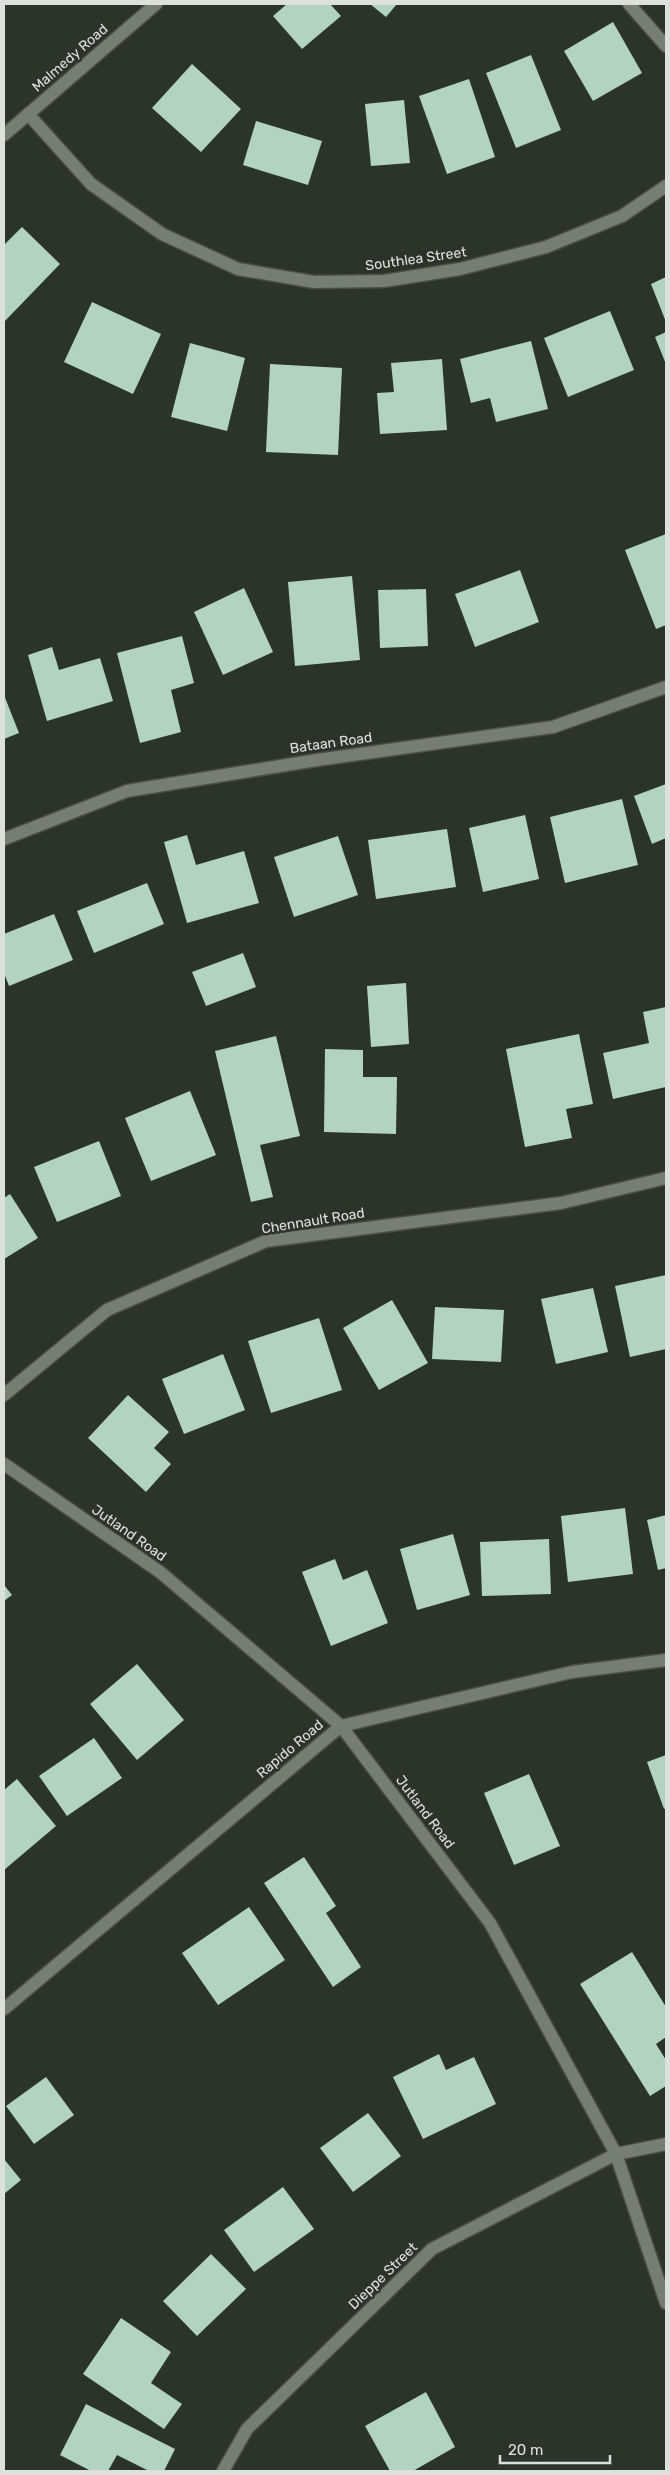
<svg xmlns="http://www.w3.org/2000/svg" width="670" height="2475" viewBox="0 0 670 2475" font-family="Rubik,sans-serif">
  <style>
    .building { fill: #b1d3bf }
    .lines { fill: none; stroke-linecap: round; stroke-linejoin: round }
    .minor-casing { stroke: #474f45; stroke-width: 15 }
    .minor { stroke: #747f71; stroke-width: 12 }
    .labels { text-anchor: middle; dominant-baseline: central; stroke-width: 5; stroke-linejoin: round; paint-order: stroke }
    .street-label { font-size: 14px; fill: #dce2da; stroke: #2b3428 }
  </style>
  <rect width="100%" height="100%" fill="#2b3428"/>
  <!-- building -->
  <g class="building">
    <polygon points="287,4 330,4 341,16 302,49 273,16"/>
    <polygon points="370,4 397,4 386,17"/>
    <polygon points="613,22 642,73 593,101 564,51"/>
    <polygon points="531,55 561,130 516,148 486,73"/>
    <polygon points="192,64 241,109 201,152 152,108"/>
    <polygon points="469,79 495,157 447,174 419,96"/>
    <polygon points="404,100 410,163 371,166 365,104"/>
    <polygon points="256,121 322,141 308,185 243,165"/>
    <polygon points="22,227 60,264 4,322 4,245"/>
    <polygon points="666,277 666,322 651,284"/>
    <polygon points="92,302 161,334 133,394 64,362"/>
    <polygon points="610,311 634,370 568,397 544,338"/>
    <polygon points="666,332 666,364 655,337"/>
    <polygon points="531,341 548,409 496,422 490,398 471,403 460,359"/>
    <polygon points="190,343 245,358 227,431 171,417"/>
    <polygon points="442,359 447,430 380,434 377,393 394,392 391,363"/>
    <polygon points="270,364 342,368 338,455 266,452"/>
    <polygon points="666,534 666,625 656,629 625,550"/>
    <polygon points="520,570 539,622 475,647 455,594"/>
    <polygon points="352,576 360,660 295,666 288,582"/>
    <polygon points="244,588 273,652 223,675 194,612"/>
    <polygon points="426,589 428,646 380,648 378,590"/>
    <polygon points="182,636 194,683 171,690 181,732 140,743 117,653"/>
    <polygon points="52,647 59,670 100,658 113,701 47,721 28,655"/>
    <polygon points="4,695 19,733 4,739"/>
    <polygon points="666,784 666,838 652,844 634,796"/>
    <polygon points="622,799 638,865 565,883 550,817"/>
    <polygon points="525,815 539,879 483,892 469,828"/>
    <polygon points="447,829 456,887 376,899 368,840"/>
    <polygon points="187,835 196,865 244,851 259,903 187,923 164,842"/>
    <polygon points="338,836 358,895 294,917 274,857"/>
    <polygon points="147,883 164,924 94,953 77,911"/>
    <polygon points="54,914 73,960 9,986 4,973 4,934"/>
    <polygon points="243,953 256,987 206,1006 192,972"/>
    <polygon points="406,983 409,1044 371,1047 367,986"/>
    <polygon points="666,1007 666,1087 613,1099 603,1053 649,1043 643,1012"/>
    <polygon points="579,1034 593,1104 566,1109 572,1138 525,1147 506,1049"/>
    <polygon points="276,1036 300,1136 260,1145 273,1197 251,1202 215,1051"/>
    <polygon points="325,1049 363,1050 363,1077 397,1077 396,1134 324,1132"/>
    <polygon points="190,1091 216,1155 151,1181 125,1118"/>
    <polygon points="99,1141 121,1196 57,1222 34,1167"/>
    <polygon points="10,1194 38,1238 4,1259 4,1198"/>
    <polygon points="666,1275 666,1349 630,1357 615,1286"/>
    <polygon points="593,1288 608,1352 556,1364 541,1299"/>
    <polygon points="392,1300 428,1363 379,1390 343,1328"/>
    <polygon points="435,1307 504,1310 501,1362 432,1359"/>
    <polygon points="319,1318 342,1390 271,1413 248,1341"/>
    <polygon points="223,1354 245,1410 184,1434 162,1379"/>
    <polygon points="128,1395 169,1432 154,1448 171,1464 146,1492 88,1438"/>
    <polygon points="625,1508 633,1574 568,1582 561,1516"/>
    <polygon points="666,1515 666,1568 658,1570 647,1520"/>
    <polygon points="453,1534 470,1595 417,1610 400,1549"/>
    <polygon points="549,1539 551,1594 482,1596 480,1542"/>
    <polygon points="335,1559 343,1580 367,1570 388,1623 331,1646 302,1572"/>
    <polygon points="4,1585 12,1595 4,1601"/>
    <polygon points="137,1664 184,1720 137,1760 90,1704"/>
    <polygon points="94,1738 122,1778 67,1816 39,1776"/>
    <polygon points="666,1755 666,1808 664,1809 647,1762"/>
    <polygon points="529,1774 560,1846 514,1865 484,1793"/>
    <polygon points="17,1779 56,1826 4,1870 4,1790"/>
    <polygon points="304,1857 336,1906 326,1913 361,1967 333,1987 264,1883"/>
    <polygon points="249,1907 285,1960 218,2005 182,1953"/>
    <polygon points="632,1952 666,2007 666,2037 656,2044 666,2060 666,2086 650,2096 580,1984"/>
    <polygon points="439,2054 446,2070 474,2057 496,2104 423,2139 393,2077"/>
    <polygon points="46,2077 74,2115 34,2144 6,2106"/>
    <polygon points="368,2113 401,2156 353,2192 320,2148"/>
    <polygon points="4,2159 21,2180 4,2194"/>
    <polygon points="283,2187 314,2229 254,2272 224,2230"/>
    <polygon points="211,2254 246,2289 197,2336 163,2301"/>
    <polygon points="121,2318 171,2352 151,2383 182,2404 164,2429 83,2374"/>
    <polygon points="426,2392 455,2447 413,2471 390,2471 365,2426"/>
    <polygon points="86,2404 175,2449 164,2471 149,2471 117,2455 108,2471 91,2471 60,2455"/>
  </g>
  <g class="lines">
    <defs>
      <g id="minor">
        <polyline points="629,4 666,46"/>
        <polyline points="28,114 91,184 162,234 238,269 314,282 384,281 460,269 546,247 622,216 666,186"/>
        <polyline points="4,135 156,4"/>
        <polyline points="4,839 127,791 317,760 553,727 666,687"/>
        <polyline points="4,1395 107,1310 266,1241 561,1203 666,1178"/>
        <polyline points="4,1464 160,1572 341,1726 490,1923 616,2154 666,2303"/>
        <polyline points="4,2009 341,1726 572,1672 666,1660"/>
        <polyline points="223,2471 247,2429 432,2249 616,2154 666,2144"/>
      </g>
    </defs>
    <!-- minor casing -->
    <use href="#minor" class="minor-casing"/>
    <!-- minor -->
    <use href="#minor" class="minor"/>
  </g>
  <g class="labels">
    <!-- street labels -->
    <g class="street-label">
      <text transform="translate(70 58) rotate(-41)">Malmedy Road</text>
      <text transform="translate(416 259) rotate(-8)">Southlea Street</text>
      <text transform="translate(331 743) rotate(-8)">Bataan Road</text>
      <text transform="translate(313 1221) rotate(-9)">Chennault Road</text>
      <text transform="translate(129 1533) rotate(35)">Jutland Road</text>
      <text transform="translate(290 1749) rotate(-40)">Rapido Road</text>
      <text transform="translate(425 1812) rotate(53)">Jutland Road</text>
      <text transform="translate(383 2276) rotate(-44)">Dieppe Street</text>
    </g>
  </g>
  <!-- border -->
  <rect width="670" height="2475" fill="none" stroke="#dce2da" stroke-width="10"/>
  <!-- scale -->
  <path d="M500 2455v8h110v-8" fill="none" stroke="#dce2da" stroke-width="2.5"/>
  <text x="508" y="2455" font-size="15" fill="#dce2da" stroke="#2b3428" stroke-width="4" paint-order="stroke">20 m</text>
</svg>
